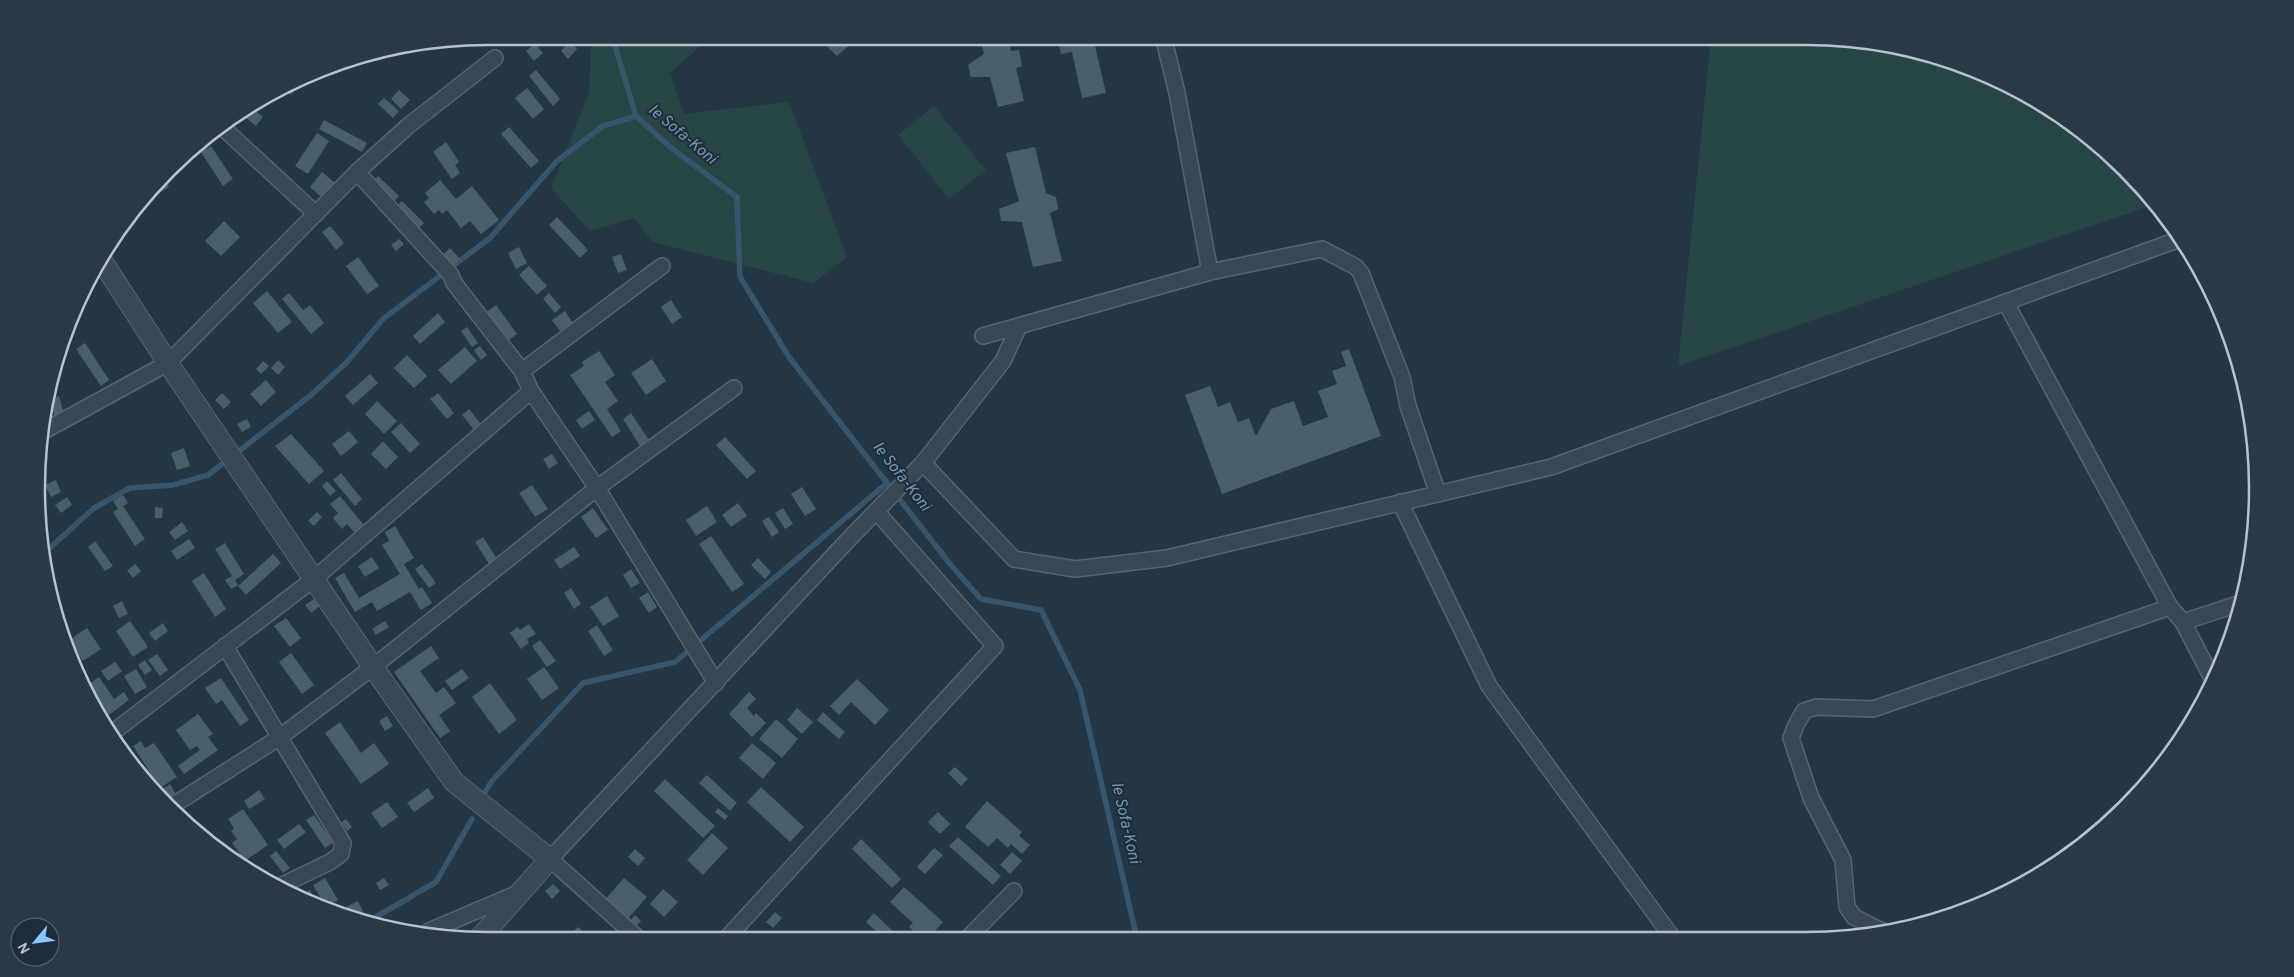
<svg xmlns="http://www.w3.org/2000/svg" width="2294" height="977" viewBox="0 0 2294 977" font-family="Overpass,sans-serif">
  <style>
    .green { fill: #274544 }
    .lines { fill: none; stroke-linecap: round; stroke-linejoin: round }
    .stream { stroke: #37556c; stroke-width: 5.5 }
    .building { fill: #4a5e6c }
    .minor-casing { stroke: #576571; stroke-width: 18 }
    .tertiary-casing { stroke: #576571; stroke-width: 22 }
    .minor { stroke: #394853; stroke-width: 15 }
    .tertiary { stroke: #394853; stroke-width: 20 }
    .labels { text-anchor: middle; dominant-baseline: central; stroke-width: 4; stroke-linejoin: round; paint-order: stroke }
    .water-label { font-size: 16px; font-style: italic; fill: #7497b2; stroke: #1e2d39 }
    .rim { fill: none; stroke: #b6c2cd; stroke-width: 2.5 }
  </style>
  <rect width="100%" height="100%" fill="#243644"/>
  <!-- green -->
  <g class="green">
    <polygon points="577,36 712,36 670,73 684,114 789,102 847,257 813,283 653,242 634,218 590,231 551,188 589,93 591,43"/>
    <polygon points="1711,36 1806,36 1951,60 2032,97 2104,149 2156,204 1678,366"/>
    <polygon points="934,106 986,170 949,199 898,135"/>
  </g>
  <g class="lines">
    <!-- stream -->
    <g class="stream">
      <polyline points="612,36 636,116 671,148 737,197 740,277 789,357 950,564 981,599 1041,610 1080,690 1137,939"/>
      <polyline points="43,554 94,508 130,488 173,485 208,475 311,395 347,362 383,319 490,238 557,161 603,126 636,116"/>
      <polyline points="486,791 491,782 583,683 675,662 887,483"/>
      <polyline points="369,921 436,882 472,819"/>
    </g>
  </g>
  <!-- building -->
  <g class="building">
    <polygon points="816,36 852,36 855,40 837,56"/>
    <polygon points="980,36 1007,36 1011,51 1019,50 1022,66 1016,68 1024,101 998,107 990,77 971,77 968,65 984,54"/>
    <polygon points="1057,36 1116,36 1117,41 1095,46 1106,93 1082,98 1072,52 1061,54"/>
    <polygon points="570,41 577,49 568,59 561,51"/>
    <polygon points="535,44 543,53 534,61 526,51"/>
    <polygon points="536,70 560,99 553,106 529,76"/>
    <polygon points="293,83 298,87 291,95 282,88"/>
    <polygon points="527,88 544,109 533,119 515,98"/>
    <polygon points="399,90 410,100 401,109 391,99"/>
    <polygon points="275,91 261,106 256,101 263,97"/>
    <polygon points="384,98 399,111 393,118 378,104"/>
    <polygon points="250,106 263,117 256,126 240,113"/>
    <polygon points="324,120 367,143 362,152 319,129"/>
    <polygon points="509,127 539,161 531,168 501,134"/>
    <polygon points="317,133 329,141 308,174 295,166"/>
    <polygon points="446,142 459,162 455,165 460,173 452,179 433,152"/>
    <polygon points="211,146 233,179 223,186 201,152"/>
    <polygon points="1035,147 1046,193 1056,197 1058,209 1050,213 1062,261 1033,267 1022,222 1001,221 999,209 1019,201 1006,153"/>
    <polygon points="322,172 340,187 327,202 310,187"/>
    <polygon points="378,176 399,196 391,204 370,184"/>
    <polygon points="165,179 169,187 161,192 158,187"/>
    <polygon points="440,180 456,199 472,186 499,220 481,234 470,221 461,228 447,210 442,214 439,210 434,214 424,202 429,198 425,193"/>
    <polygon points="402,201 424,223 416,231 394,209"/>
    <polygon points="557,217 588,250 580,258 549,225"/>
    <polygon points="224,221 240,237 221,256 205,241"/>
    <polygon points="330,226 344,243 336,250 322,232"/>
    <polygon points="399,239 404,244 396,251 391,245"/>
    <polygon points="519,247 527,263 516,269 508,253"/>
    <polygon points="450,248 460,259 454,266 443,255"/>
    <polygon points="621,254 627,270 618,273 612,257"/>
    <polygon points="358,257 379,286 367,294 346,266"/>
    <polygon points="529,266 547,286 537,295 519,275"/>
    <polygon points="267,291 292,322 278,333 253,303"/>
    <polygon points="289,293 303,310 310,305 324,323 311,334 282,299"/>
    <polygon points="549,293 561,307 555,313 543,299"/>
    <polygon points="671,300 682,317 672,324 661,307"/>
    <polygon points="496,305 517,334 504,344 482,315"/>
    <polygon points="565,311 573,323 560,331 552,320"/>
    <polygon points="438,313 445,322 420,344 413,336"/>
    <polygon points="467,327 478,343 472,347 461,331"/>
    <polygon points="85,343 109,380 101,386 76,349"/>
    <polygon points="480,346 487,355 481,360 474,350"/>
    <polygon points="465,347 477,361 451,384 438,370"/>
    <polygon points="1349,349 1381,436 1222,494 1185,395 1210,386 1218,407 1230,402 1238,422 1249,418 1256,436 1271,409 1294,401 1303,426 1328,417 1318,391 1337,384 1332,371 1346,366 1341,352"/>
    <polygon points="599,351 615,375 605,382 618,401 607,409 621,431 612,437 570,375 584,366 582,362"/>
    <polygon points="407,355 427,376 414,388 394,368"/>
    <polygon points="652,359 666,381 646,395 631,373"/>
    <polygon points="278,360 285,367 278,375 271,368"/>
    <polygon points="263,361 269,366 261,374 256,369"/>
    <polygon points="370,374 378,383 353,405 345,396"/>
    <polygon points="266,380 276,392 261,406 250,394"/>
    <polygon points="222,393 231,402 224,409 215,400"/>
    <polygon points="438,393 454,413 447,419 430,399"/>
    <polygon points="59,396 64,414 55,417 49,399"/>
    <polygon points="377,401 397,421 384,434 365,414"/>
    <polygon points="469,409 481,424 474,430 462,415"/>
    <polygon points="589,411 595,420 582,429 576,420"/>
    <polygon points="631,413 649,440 640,446 623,419"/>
    <polygon points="247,419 251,427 242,432 237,424"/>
    <polygon points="401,423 420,444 410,453 391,432"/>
    <polygon points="349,431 358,442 341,456 332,444"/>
    <polygon points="291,434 324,471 309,484 275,446"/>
    <polygon points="725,437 756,471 747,479 716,445"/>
    <polygon points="383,441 398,457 386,469 371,454"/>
    <polygon points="184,448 190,466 177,470 171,453"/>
    <polygon points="552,454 558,463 549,469 543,459"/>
    <polygon points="341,473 362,499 355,506 333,480"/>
    <polygon points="56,480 61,492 51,497 45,485"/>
    <polygon points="327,481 336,491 330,496 322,486"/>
    <polygon points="532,485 548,509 535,517 519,493"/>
    <polygon points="802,487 816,509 805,516 791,494"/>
    <polygon points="123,495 128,503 123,506 145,539 135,546 113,512 118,509 113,501"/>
    <polygon points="340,496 368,530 359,538 347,524 342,529 333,518 338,513 330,504"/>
    <polygon points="67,497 72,505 61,513 55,505"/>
    <polygon points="738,503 747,516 731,527 722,515"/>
    <polygon points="707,506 717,522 696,536 686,520"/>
    <polygon points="155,507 163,508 162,518 155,518"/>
    <polygon points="593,508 608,530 596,538 581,517"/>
    <polygon points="783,508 793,524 785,529 775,513"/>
    <polygon points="317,512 322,517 314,526 308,521"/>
    <polygon points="769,517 779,532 772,537 762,521"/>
    <polygon points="182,522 188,531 175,540 169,532"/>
    <polygon points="395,526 414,558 404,564 419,589 422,587 432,603 421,610 410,592 377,611 372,602 355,612 335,578 344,573 359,598 400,574 382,545 389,541 385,532"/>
    <polygon points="711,536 744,584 732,592 699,544"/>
    <polygon points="483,537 499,562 491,567 475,542"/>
    <polygon points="189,539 195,548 177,560 171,551"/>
    <polygon points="95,541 113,566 105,571 88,547"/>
    <polygon points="225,543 244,574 235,580 238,585 231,589 225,580 232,576 215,549"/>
    <polygon points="574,547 580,556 560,569 554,560"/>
    <polygon points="273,554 281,563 246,595 238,586"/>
    <polygon points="372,557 379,568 365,577 358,566"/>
    <polygon points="758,558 771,572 765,579 751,565"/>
    <polygon points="135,564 141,571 133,578 127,571"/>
    <polygon points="422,564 436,583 429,588 415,569"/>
    <polygon points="631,569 640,583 631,588 623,575"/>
    <polygon points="204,573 226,609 215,617 192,581"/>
    <polygon points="571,588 581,604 574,609 564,593"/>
    <polygon points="648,592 657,607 649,613 639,598"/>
    <polygon points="607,596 619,616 603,626 590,607"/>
    <polygon points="314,599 320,606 311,613 305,605"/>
    <polygon points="122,601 128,614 119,618 113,606"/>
    <polygon points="286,618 301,638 290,647 274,626"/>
    <polygon points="130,621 148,647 133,657 116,631"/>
    <polygon points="385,621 389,627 376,635 372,629"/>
    <polygon points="163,623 168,631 155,641 149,633"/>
    <polygon points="529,624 536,634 527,639 529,643 521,649 510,633 518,627 520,630"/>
    <polygon points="597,625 613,650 604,656 588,631"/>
    <polygon points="87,628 101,649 83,661 69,640"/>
    <polygon points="540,640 556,661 547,667 532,646"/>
    <polygon points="431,646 439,658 420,671 436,693 444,687 456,703 439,715 450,731 440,738 394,672"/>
    <polygon points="291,653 314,685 302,694 279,662"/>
    <polygon points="157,654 168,670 160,676 148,660"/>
    <polygon points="145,660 152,670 145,675 138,665"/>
    <polygon points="115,662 122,671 108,681 101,671"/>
    <polygon points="544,667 559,688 542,700 527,679"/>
    <polygon points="136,669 147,687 135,694 124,676"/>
    <polygon points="462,669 469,678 452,690 445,681"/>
    <polygon points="99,677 114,699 124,692 129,700 105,718 90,697 86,686"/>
    <polygon points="221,678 249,720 240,726 222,700 216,704 205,688"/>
    <polygon points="857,679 889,710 875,725 851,702 839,715 830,706"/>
    <polygon points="490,683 517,720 499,734 472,697"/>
    <polygon points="749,692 756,699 747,708 754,716 756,713 766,723 752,737 729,714"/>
    <polygon points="797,708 813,722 802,734 787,720"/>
    <polygon points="823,712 845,732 839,739 817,720"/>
    <polygon points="198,714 213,734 208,737 218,750 184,774 178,766 200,750 197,746 190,750 176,730"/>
    <polygon points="387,716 393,726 385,731 379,721"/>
    <polygon points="776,719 798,739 782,758 759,739"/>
    <polygon points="340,722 361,753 374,743 389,764 361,784 325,733"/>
    <polygon points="141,741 145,748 154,743 177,777 160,788 133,746"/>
    <polygon points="752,743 776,763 763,779 739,758"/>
    <polygon points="955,767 968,779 961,786 948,773"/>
    <polygon points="707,775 737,803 730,811 699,783"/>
    <polygon points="665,779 715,826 703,838 654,791"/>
    <polygon points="170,784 177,796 168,802 160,791"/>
    <polygon points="761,787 804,827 790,842 747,802"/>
    <polygon points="428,788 434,798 414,812 407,803"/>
    <polygon points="259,790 265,799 249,809 244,801"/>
    <polygon points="987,801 1022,832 1019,836 1030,845 1022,854 1011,844 1008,848 997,838 988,847 965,827"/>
    <polygon points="387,802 398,817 382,828 371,813"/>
    <polygon points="718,808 728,816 725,820 715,812"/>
    <polygon points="243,809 268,845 245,861 232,843 237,839 231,831 234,828 228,819"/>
    <polygon points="938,812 950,824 940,834 928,822"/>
    <polygon points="314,815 333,843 325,848 306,820"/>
    <polygon points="346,819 352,827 347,831 341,822"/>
    <polygon points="299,824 306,832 284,849 277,840"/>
    <polygon points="712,833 728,848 703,875 687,860"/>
    <polygon points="958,837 1001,876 993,885 949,846"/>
    <polygon points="861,839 901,879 892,888 852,849"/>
    <polygon points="934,848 943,855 925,874 917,867"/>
    <polygon points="635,849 645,858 638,866 628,857"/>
    <polygon points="276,851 290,868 283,873 270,856"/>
    <polygon points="1012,852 1022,861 1010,874 1000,865"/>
    <polygon points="325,878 338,900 326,907 313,885"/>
    <polygon points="384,878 389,885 380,890 376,883"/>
    <polygon points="624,878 647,897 624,923 602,903"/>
    <polygon points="553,884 560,891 552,899 545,891"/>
    <polygon points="904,887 943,922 927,940 923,940 909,927 913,923 890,902"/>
    <polygon points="663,889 678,902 664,917 650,904"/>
    <polygon points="310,890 318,905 302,898 300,895"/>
    <polygon points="358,901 364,914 354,918 343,917 340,910"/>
    <polygon points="775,912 782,918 773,928 766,922"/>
    <polygon points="874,913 902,940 885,940 866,922"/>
    <polygon points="635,915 641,921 633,930 627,924"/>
    <polygon points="578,927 593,940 574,941 569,936"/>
  </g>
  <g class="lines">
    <defs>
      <g id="minor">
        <polyline points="1163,36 1177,93 1210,272"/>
        <polyline points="221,126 316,214"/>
        <polyline points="357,172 451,275 454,283 522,371 531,391 597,488 716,683"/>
        <polyline points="2006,303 2170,607 2183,622 2212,678"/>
        <polyline points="983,336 1210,272 1322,249 1356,267 1361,273 1402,377 1408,406 1438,494"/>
        <polyline points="522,371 662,266"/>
        <polyline points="42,432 168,363 357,172 408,126 495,58"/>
        <polyline points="923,463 1014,559 1075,569 1167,558 1551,467 2180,239"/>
        <polyline points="1400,502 1489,686 1672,937"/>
        <polyline points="2183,622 2241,603"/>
        <polyline points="225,646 343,843 341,854 330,862 278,887"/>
        <polyline points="112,733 315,578 531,391"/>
        <polyline points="172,806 280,737 373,667 597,488 734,388"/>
        <polyline points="429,931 518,893"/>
        <polyline points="1884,932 1854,917 1847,907 1843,860 1811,798 1791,738 1796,725 1804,711 1816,707 1873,709 2170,607"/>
        <polyline points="967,939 1014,891"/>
        <polyline points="640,940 550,859 849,539 923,463 1003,361 1019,326"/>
        <polyline points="725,940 995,646 876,511"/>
      </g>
      <polyline id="tertiary" points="100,258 168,363 373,667 454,782 550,859 479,939"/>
    </defs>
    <!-- minor casing -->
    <use href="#minor" class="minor-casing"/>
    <!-- tertiary casing -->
    <use href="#tertiary" class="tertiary-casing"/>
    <!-- minor -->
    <use href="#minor" class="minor"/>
    <!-- tertiary -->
    <use href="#tertiary" class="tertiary"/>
  </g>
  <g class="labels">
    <!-- water labels -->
    <g class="water-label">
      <text transform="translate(682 135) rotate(40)">le Sofa-Koni</text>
      <text transform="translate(901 477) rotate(52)">le Sofa-Koni</text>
      <text transform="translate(1125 823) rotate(77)">le Sofa-Koni</text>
    </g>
  </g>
  <!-- crop -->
  <path d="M0 0H2294V977H0ZM488 45H1806A443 443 0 0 1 2249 488V489A443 443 0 0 1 1806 932H488A443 443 0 0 1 45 489V488A443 443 0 0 1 488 45Z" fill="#2a3945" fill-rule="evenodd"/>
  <path class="rim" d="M488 45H1806A443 443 0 0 1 2249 488V489A443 443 0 0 1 1806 932H488A443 443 0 0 1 45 489V488A443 443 0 0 1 488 45Z"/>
  <!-- north arrow -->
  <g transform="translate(35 942) rotate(241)"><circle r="24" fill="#1e2d39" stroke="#5b6974"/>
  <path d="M0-4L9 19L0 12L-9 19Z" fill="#8ac7ff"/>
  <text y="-8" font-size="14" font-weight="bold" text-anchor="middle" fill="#b6c2cd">N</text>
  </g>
</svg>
